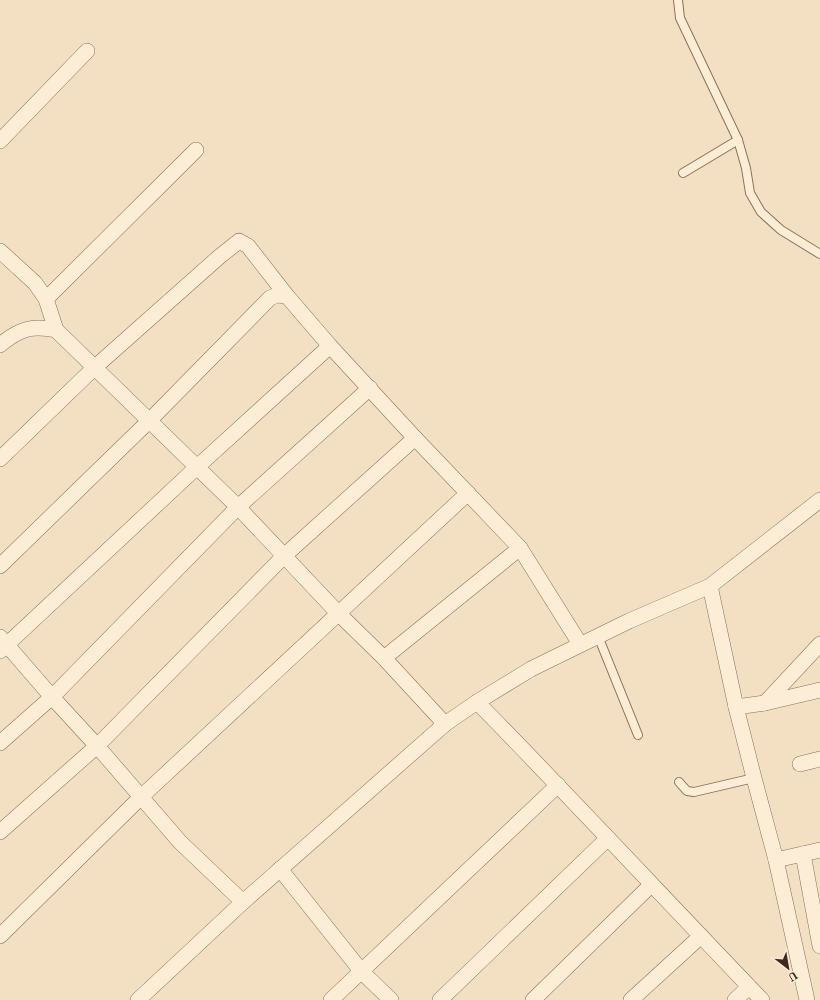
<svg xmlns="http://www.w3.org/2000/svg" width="820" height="1000" viewBox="0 0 820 1000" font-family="'Noto Serif',serif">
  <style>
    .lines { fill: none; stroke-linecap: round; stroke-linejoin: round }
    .lane-casing { stroke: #8f6f57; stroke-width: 10 }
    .street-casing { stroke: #8f6f57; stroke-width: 16 }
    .lane { stroke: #fcedd7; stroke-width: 8 }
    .street { stroke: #fcedd7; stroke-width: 15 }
  </style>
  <rect width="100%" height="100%" fill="#f3dfc2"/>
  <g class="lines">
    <defs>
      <g id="lane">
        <polyline points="678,0 680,18 738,140 746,168 750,193 761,212 781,230 820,254"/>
        <polyline points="683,173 738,140"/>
        <polyline points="598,636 638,735"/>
        <polyline points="679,782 687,791 694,792 754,778"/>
      </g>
      <g id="street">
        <polyline points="0,141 87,51"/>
        <polyline points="0,251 35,283 46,299 56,330"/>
        <polyline points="46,299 196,150"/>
        <path d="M0 345C19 329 32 325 56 330L238 507 338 613 384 658 445 724"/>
        <polyline points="0,459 94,368 219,257 239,241 248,246 287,296"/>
        <polyline points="0,566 149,421 270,298 277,295 287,296 330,346 415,438 520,548 580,644"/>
        <polyline points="710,586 736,707 754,778 776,860 807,1000"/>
        <polyline points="0,637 52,697 97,746 180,842 243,902"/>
        <polyline points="0,651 197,467 330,346"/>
        <polyline points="384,658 520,548"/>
        <path d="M477 702C573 800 667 901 762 1000"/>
        <polyline points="765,703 820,644"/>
        <polyline points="736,707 765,703 820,690"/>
        <polyline points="0,743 52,697 238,507 370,388"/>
        <polyline points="800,764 820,759"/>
        <polyline points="0,832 97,746 285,555 415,438"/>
        <polyline points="803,854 820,946"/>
        <polyline points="776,860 820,850"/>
        <polyline points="280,869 362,972 391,1000"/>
        <polyline points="0,936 141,797 468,493"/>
        <polyline points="138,1000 243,902 445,724 477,702 531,669 629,621 710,586 820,500"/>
        <polyline points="331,1000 558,785"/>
        <polyline points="440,1000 608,838"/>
        <polyline points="533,1000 651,885"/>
        <polyline points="631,1000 701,936"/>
        <polyline points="735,1000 749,987"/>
      </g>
    </defs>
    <!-- lane casing -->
    <use href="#lane" class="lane-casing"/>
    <!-- street casing -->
    <use href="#street" class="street-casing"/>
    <!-- lane -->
    <use href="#lane" class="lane"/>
    <!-- street -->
    <use href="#street" class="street"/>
  </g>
  <!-- north arrow -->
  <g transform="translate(788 968) rotate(149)" stroke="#f9ead3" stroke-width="3" paint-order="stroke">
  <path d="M0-3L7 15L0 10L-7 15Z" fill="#3d291d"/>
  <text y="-6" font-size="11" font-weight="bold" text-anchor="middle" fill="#3d291d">U</text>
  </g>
</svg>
